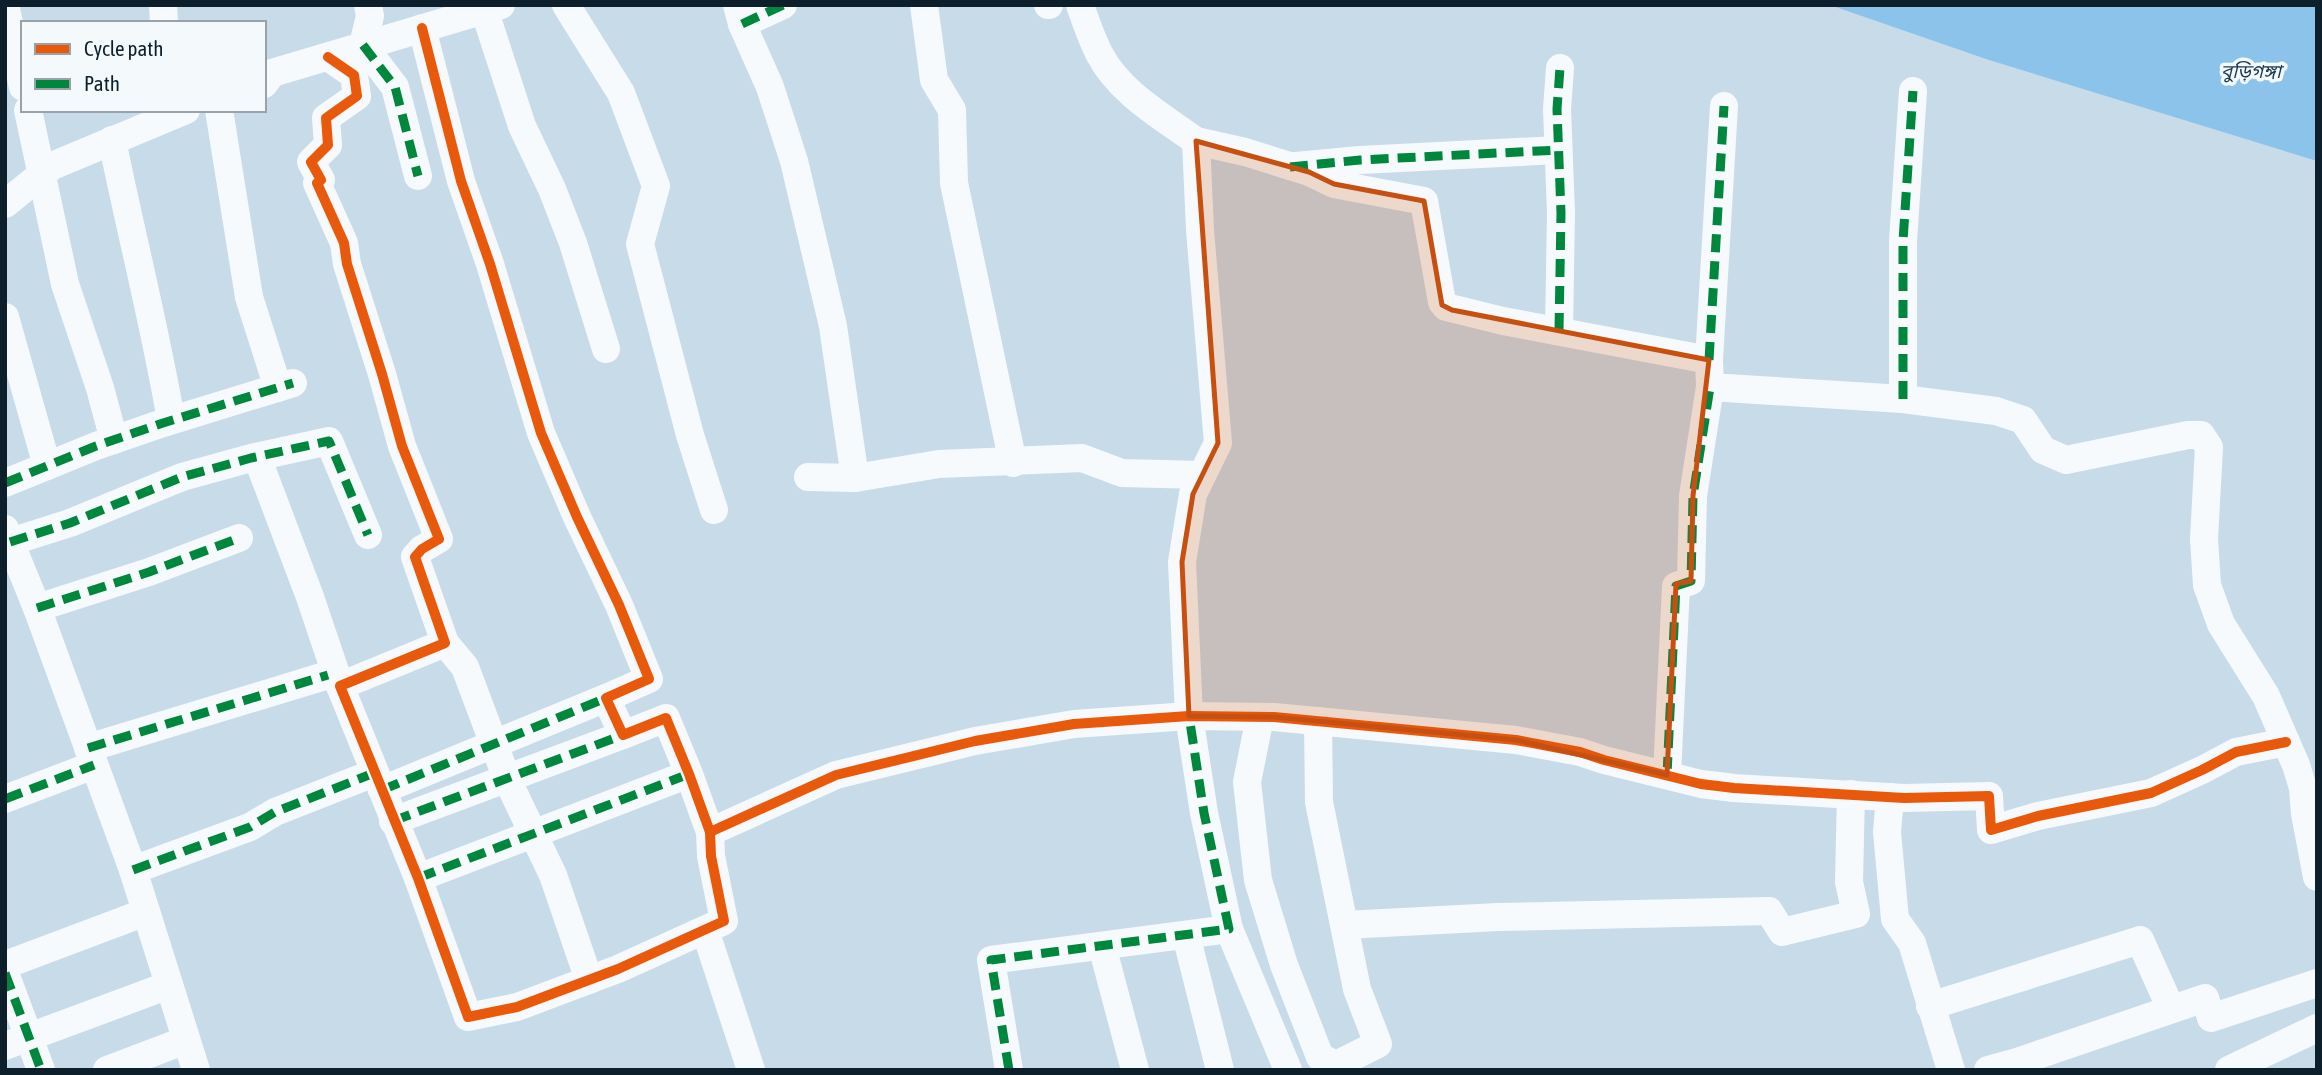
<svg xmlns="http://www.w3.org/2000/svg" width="2322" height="1075" viewBox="0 0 2322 1075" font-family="'Asap Condensed','Noto Sans Bengali',sans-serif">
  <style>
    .water { fill: #8bc3eb }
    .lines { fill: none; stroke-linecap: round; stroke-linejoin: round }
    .minor { stroke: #f7fafc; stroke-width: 28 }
    .quiet { stroke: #00873e; stroke-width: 9; stroke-dasharray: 18 9; stroke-linecap: butt }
    .cycleway-casing { stroke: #f4f9fc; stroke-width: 15 }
    .cycleway { stroke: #e8590c; stroke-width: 10 }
    .marked { fill: #c75011; fill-opacity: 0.2; stroke: #c75011; stroke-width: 5; stroke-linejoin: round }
    .labels { text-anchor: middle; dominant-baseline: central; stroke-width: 7; stroke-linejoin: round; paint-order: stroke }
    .water-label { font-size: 19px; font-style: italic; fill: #18384d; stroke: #f4f9fc }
  </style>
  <rect width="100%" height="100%" fill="#c7dbe9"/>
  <!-- water -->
  <polygon class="water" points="1830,5 2317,5 2317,161 1989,60"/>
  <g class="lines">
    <!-- minor -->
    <g class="minor">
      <polyline points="5,5 23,87"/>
      <polyline points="163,5 164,23"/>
      <polyline points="368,5 370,16 363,45 395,87 418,176"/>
      <polyline points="566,5 621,93 656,186 640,244 690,435 714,510"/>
      <polyline points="737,5 742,24 770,87 794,161 833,326 855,478"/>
      <polyline points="924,5 934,80 952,110 954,183 1013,463"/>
      <polyline points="1048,5 1049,5"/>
      <polyline points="484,9 522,126 552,189 573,243 606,349"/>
      <polyline points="742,24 783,5"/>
      <polyline points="328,57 354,75 357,96 326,118 328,145 311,162 321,180 317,183 344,243 347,264 382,374 402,446 439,539 422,549 415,557 445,643 340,686 418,878 468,1017 517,1007 618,969 724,921 711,856 710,832 689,774 666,718 623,735 606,698 649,679 619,605 577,517 541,433 490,264 461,181 422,28"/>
      <polyline points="264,84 272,73 501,5"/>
      <polyline points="28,110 65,284 100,388 114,440"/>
      <polyline points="219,110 249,297 278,388"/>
      <path d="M112 140C131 234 155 326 171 420"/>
      <polyline points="1196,141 1245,152 1309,172 1334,184 1424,201 1442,302 1446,307 1503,321 1709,360 1710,387 1903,399 1996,411 2023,420 2043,450 2066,460 2188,435 2201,435 2209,447 2204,539 2207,585 2221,624 2266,696 2296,765 2303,788 2305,814 2317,877"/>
      <polyline points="1296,166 1360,160 1558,150"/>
      <polyline points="5,204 52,166 186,110"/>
      <polyline points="5,317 47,466"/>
      <polyline points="1559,331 1561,213 1557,109 1560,68"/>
      <polyline points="1709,360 1724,106"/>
      <polyline points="1903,399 1903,241 1913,91"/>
      <polyline points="257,457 310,597 340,686"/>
      <polyline points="808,477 855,478 939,464 1082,458 1122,473 1202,475"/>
      <polyline points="5,483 96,446 163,423 293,383"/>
      <polyline points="5,529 37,608 133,870 196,1070"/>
      <polyline points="10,542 70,523 182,477 251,458 329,441 368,535"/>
      <polyline points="37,608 149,572 239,538"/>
      <polyline points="445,643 465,667 507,779 553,875 589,980"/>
      <polyline points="1260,717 1247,782 1258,880 1284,965 1320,1057 1336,1065"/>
      <polyline points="1318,721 1319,802 1357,989 1378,1044 1336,1065 1338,1070"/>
      <polyline points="88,748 328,675"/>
      <polyline points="1667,775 1676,586 1691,581 1693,496 1710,387"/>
      <polyline points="382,790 606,698"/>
      <polyline points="1890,797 1887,832 1895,919 1912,943 1951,1070"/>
      <polyline points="5,799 94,765"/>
      <polyline points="393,821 623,735"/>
      <polyline points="710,832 836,775 975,741 1074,724 1189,716 1274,717 1516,740 1580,752 1604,760 1701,784 1734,788 1904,798 1989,796 1991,830 2038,816 2151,793 2202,770 2236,752 2286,742"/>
      <polyline points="133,870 250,827 275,812 374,773"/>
      <polyline points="418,878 689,774"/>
      <polyline points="1345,925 1498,917 1769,911 1782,932 1856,914 1849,882 1851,794"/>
      <polyline points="1229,929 1288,1070"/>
      <polyline points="705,930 751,1070"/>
      <polyline points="1186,935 1220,1070"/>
      <polyline points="1102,946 1135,1070"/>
      <polyline points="5,965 146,912"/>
      <polyline points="5,973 41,1070"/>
      <polyline points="1930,1006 2140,940 2171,1009"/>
      <polyline points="5,1046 169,985"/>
      <polyline points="107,1070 186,1040"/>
      <path d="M1009 1070 991 960 1229 929 1204 813 1189 716 1182 562 1193 494 1218 443 1200 230 1196 141C1163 117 1120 93 1100 55 1092 40 1086 22 1080 5"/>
      <polyline points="1988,1070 2017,1062 2205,998 2211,1018 2317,983"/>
      <polyline points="2229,1070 2317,1028"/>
    </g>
    <!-- quiet -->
    <g class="quiet">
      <polyline points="742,24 783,5"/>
      <polyline points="363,45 395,87 418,176"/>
      <polyline points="1290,167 1360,160 1558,150"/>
      <polyline points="1559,331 1561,213 1557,109 1560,68"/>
      <polyline points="1709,360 1724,106"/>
      <polyline points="1903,399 1903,241 1913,91"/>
      <polyline points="5,483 96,446 163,423 293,383"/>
      <polyline points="10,542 70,523 182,477 251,458 329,441 368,535"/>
      <polyline points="37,608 149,572 239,538"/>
      <polyline points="88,748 328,675"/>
      <polyline points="1667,775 1676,586 1691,581 1693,496 1710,387"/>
      <polyline points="382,790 606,698"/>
      <polyline points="5,799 94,765"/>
      <polyline points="393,821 623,735"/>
      <polyline points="133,870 250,827 275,812 374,773"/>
      <polyline points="418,878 689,774"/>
      <polyline points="5,973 41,1070"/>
      <polyline points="1009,1070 991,960 1229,929 1204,813 1189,716"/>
    </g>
    <defs>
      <g id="cycleway">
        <polyline points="328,57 354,75 357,96 326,118 328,145 311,162 321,180 317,183 344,243 347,264 382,374 402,446 439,539 422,549 415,557 445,643 340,686 418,878 468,1017 517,1007 618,969 724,921 711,856 710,832 689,774 666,718 623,735 606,698 649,679 619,605 577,517 541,433 490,264 461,181 422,28"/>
        <polyline points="710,832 836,775 975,741 1074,724 1189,716 1274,717 1516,740 1580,752 1604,760 1701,784 1734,788 1904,798 1989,796 1991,830 2038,816 2151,793 2202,770 2236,752 2286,742"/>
      </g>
    </defs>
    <!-- cycleway casing -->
    <use href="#cycleway" class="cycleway-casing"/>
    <!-- cycleway -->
    <use href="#cycleway" class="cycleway"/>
  </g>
  <!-- marked area -->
  <path class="marked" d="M1196 141 1309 172 1334 184 1424 201 1442 305 1452 310 1709 360 1693 496 1691 581 1676 584 1667 775 1516 740 1274 717 1189 716 1182 562 1193 494 1218 443Z"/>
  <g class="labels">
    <!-- water labels -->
    <g class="water-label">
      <text x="2251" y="71">বুড়িগঙ্গা</text>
    </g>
  </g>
  <!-- border -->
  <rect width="2322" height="1075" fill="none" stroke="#0d1f2b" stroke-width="14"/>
  <!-- legend -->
  <rect x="21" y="21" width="245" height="91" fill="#f4f9fc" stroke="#98a2a8" stroke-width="2"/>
  <rect x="35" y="44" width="35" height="10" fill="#e8590c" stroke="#98a2a8" stroke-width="2"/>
  <text x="84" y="56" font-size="21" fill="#0d1f2b">Cycle path</text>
  <rect x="35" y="79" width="35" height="10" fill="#00873e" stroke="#98a2a8" stroke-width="2"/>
  <text x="84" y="91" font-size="21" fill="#0d1f2b">Path</text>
</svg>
